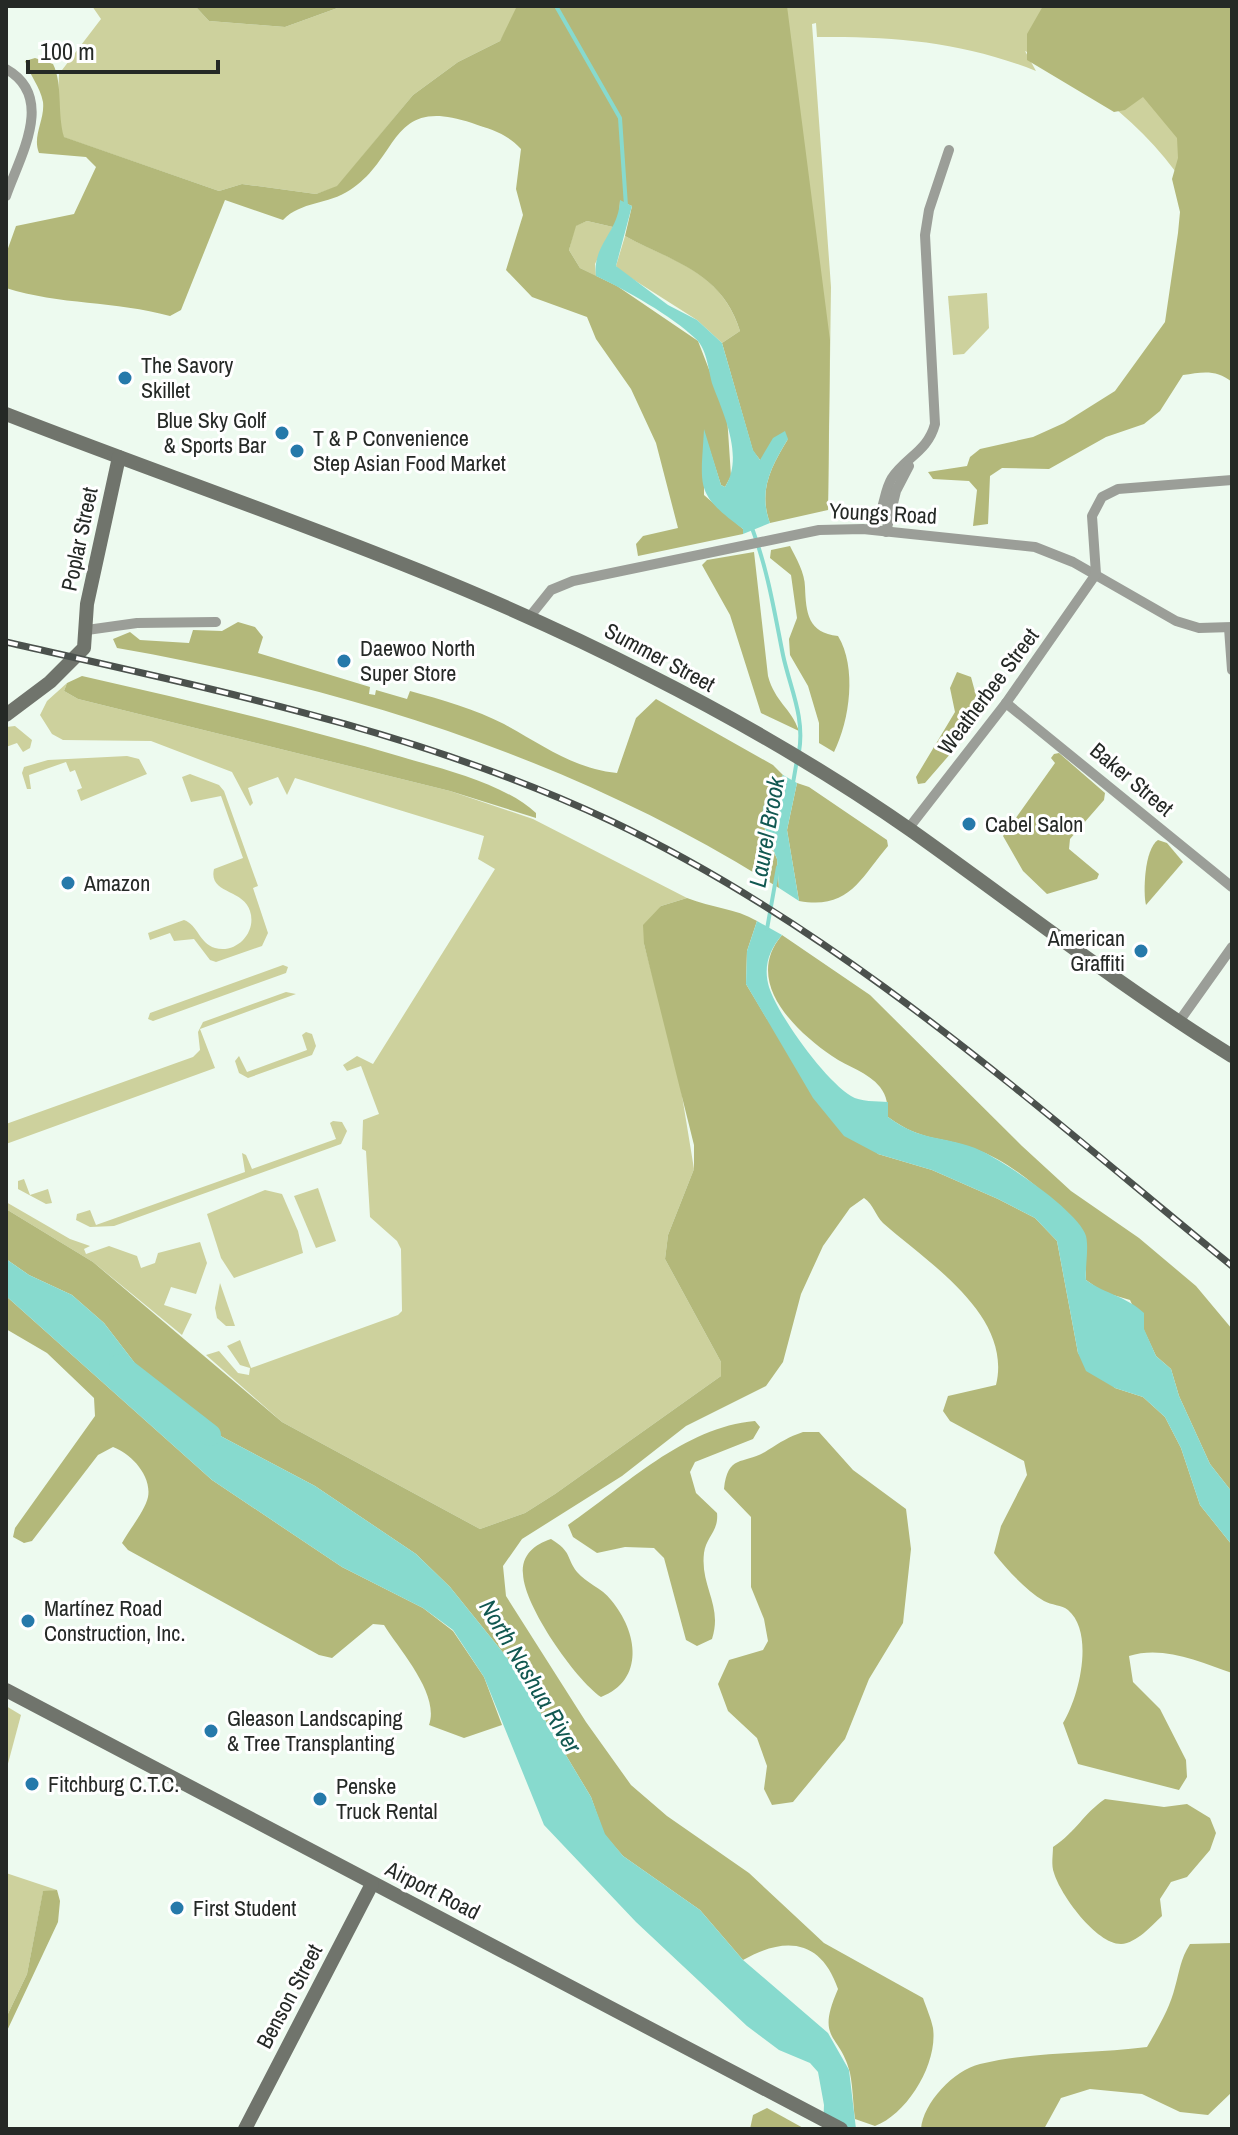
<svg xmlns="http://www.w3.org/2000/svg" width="1238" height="2135" viewBox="0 0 1238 2135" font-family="'Archivo Narrow',sans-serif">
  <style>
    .green { fill: #cdd19d }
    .forest { fill: #b3b87a }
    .water { fill: #87dace }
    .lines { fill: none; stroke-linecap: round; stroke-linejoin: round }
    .stream { stroke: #87dace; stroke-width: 4 }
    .river { stroke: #87dace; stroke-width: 22 }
    .minor { stroke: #9b9e98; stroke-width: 10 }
    .secondary { stroke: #70746c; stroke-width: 14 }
    .rail-casing { stroke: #4b514d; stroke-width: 7 }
    .rail { stroke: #fff; stroke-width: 4; stroke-dasharray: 12; stroke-linecap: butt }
    .poi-dot { fill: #2679aa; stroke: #fff; stroke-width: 3 }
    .labels { text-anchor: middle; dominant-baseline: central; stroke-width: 6; stroke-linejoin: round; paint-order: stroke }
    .poi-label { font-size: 22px; fill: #252926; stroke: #fff; text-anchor: start }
    .street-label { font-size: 22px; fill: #252926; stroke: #fff }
    .water-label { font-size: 24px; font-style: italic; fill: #115851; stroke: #fff }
  </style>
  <rect width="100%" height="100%" fill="#edfaef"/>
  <!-- green -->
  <g class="green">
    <polygon points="92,6 195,6 209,21 285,27 343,6 517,6 518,11 500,41 458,62 413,95 337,187 316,194 242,184 219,191 63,137 57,115 59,74 101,19"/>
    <path d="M776 6H1232V296C1224 273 1218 248 1208 226 1172 148 1101 87 1025 51L1036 71C963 42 894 36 817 37L816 23 812 24 831 287 828 510Z"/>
    <polygon points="587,221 613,227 595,264 596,276 580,268 569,250 575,226"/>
    <path d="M625 236C674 262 721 271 740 331L722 343 697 320 620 271 616 266Z"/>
    <polygon points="987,293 989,328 964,354 953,355 948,296"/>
    <polygon points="67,683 64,691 78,699 450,791 533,819 687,898 661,906 644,944 678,1071 694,1169 668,1235 665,1259 721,1362 721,1376 555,1494 525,1513 480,1529 282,1422 206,1355 219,1351 238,1373 249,1375 250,1368 240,1365 227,1346 240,1340 251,1368 398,1315 402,1311 401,1249 397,1241 370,1217 366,1151 362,1149 363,1120 379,1114 361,1066 347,1071 343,1065 357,1056 373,1064 495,869 478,859 484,836 295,778 287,795 278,777 248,788 253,803 250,806 232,772 151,741 63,740 52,734 40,715 47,701"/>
    <polygon points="15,726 32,740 30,748 23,752 17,743 6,747 6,727"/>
    <polygon points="127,756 139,759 147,774 81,801 77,790 82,788 75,770 70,772 66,762 29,775 31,789 27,789 22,773 24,767 48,760"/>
    <path d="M190 774 219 785 224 791 258 886 253 888 268 933 262 946 216 962 210 960 194 939 174 941 170 933 150 940 148 933 184 920C198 925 199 943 215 948 237 954 257 932 250 911 244 889 208 894 214 869L243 858 221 796 191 802 182 777Z"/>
    <polygon points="283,965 288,967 286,973 153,1021 148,1019 150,1013"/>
    <polygon points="286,992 296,994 200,1029 215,1068 6,1144 6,1124 193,1057 200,1050 198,1032 203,1022"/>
    <polygon points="306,1032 312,1034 316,1046 312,1055 248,1078 239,1073 235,1061 239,1056 247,1072 307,1050 302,1035"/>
    <polygon points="333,1121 342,1122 347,1131 341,1144 114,1226 90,1227 76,1220 77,1214 90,1210 96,1225 245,1172 242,1153 246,1155 252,1169 336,1139 330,1123"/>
    <polygon points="24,1179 30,1195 48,1189 52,1203 46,1204 18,1189 18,1181"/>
    <polygon points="318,1188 336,1241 316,1248 294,1196"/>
    <polygon points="265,1190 282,1194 298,1231 303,1253 234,1278 221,1258 207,1214"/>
    <polygon points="6,1202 70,1239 90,1246 84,1249 86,1254 109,1246 137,1256 141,1268 155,1263 158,1253 200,1242 207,1263 196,1294 171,1287 164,1305 192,1314 182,1335 93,1262 6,1209"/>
    <polygon points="220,1283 235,1326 226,1326 217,1318 215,1308"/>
    <polygon points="6,1706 21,1715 6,1771"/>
    <polygon points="6,1873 57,1890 43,1892 27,1974 6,2018"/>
  </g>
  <!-- forest -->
  <g class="forest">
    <polygon points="195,6 343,6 285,27 209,21"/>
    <path d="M517 6H787L830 340 828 510 770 523C758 491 771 467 788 439L761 461 753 451 722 343 740 331C722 272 673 262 625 236L632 206 620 201 619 219 613 227 587 221 576 226 569 250 580 268 617 286 698 341 727 416 731 476 725 487 721 485 704 432V495L743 529V534L638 556 636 544 643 536 678 528 656 443 631 389 596 339 587 317 532 297 506 270 523 215 516 189 521 149C506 133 492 130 472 123 389 95 401 157 350 190 328 205 301 201 283 220L225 200 181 310 170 316C116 301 59 305 6 288V254L16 226 74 214 96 167 86 157 39 153C32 136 45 120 43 102 40 86 30 76 25 61L35 58 53 64C63 84 57 113 64 137L219 191 242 184 316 194 337 186 413 95 458 62 500 41Z"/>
    <path d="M1043 6H1232V382C1216 369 1202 372 1183 375L1160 411 1144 424 1106 437 1049 469 1002 468 990 476 988 524 973 526 977 490 969 481 933 479 928 472 967 466 970 457 980 449 1033 437 1064 423 1115 391 1165 322 1178 233 1180 212 1172 179 1178 158 1177 138 1143 97 1125 110 1114 112 1027 60V34Z"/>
    <path d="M790 546C796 558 805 573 805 587 806 613 808 633 838 636 857 667 850 720 834 752L819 743V723L808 686 790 655 789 639 797 618 791 575 770 558 771 550Z"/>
    <path d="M754 552 768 676C775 702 791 708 799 731L761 713 730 615 702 565 707 560Z"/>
    <path d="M238 622 255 627 263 637 258 653 370 687 369 694 375 695 376 690 407 699 410 691C440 699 477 710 504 724 541 744 574 769 617 773L636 718 656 699 773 765 783 775 763 807 765 831 777 859 779 888C577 760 351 689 117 648L113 639 130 632 140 640 189 643 193 630 222 631Z"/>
    <polygon points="957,672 971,677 980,710 971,730 925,783 918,784 916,777 955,712 950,688"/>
    <path d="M82 676C189 700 296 726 402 757 443 769 505 784 536 813V818L450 791 78 699 64 691 67 683Z"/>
    <polygon points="1059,753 1105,793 1104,800 1070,839 1069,849 1099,874 1097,879 1047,894 1023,871 1003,836 1055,763 1051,758 1054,754"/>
    <path d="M797 783 809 787 887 840 888 846C860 879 849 910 799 901L787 830Z"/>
    <path d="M1158 840 1167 843 1183 862 1146 905C1143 894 1144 849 1158 840Z"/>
    <path d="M687 898C712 908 735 908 757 921L747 951 746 984 767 1019 878 1154 932 1170 998 1199 1035 1218 1057 1241 1078 1353 1115 1388 1143 1397 1165 1417 1181 1448 1200 1505 1232 1545V1673C1200 1662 1163 1645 1129 1656L1133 1682 1160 1709 1186 1760 1187 1777 1179 1790 1078 1764 1063 1723C1079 1697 1095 1633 1068 1610 1062 1605 1051 1605 1044 1601 1026 1590 1007 1570 994 1553L1001 1526 1027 1475 1024 1461 950 1421 943 1411 948 1396 996 1385C1013 1315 927 1262 883 1223 875 1215 874 1205 864 1198L850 1208 823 1246 801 1294 783 1362 766 1386 686 1426 622 1476 522 1539 503 1566 506 1596 586 1722 631 1785 667 1816 749 1873 824 1943 923 1998C926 2007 931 2018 933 2028 938 2064 907 2114 875 2126L855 2119C853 2104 853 2088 850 2073 840 2032 815 2042 838 1989 821 1939 785 1936 743 1960L700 1910 623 1856 604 1834 591 1797 509 1660 450 1587 416 1554 315 1486 177 1413 146 1389 134 1362 104 1323 72 1295 29 1275 6 1259V1209L93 1262 282 1422 480 1529 525 1513 555 1494 721 1376V1362L665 1259 668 1235 694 1169V1145L644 944 643 925 661 906Z"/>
    <path d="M782 935 870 995 1022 1146 1071 1191 1139 1238 1196 1286 1232 1329V1492L1210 1464 1179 1396 1171 1369 1156 1356 1130 1300 1103 1292 1086 1280V1238C1057 1203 1019 1165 975 1149 939 1135 924 1143 888 1117 888 1105 887 1096 880 1087 868 1072 848 1067 832 1056 794 1030 743 981 782 935Z"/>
    <path d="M6 1296 212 1480 342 1567 423 1608 453 1631 484 1677 502 1725 464 1738 429 1725C440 1694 400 1651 384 1625L373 1624 332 1658 319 1655 128 1550 122 1543C129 1530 145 1511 148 1497 152 1475 130 1453 113 1447L98 1455 32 1541 24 1543 13 1537 15 1528 95 1416 94 1398 47 1353 6 1329Z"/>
    <path d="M755 1421 760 1427 753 1439 695 1462 690 1472 696 1493 717 1513C719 1531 706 1537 704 1553 700 1587 723 1605 712 1639L697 1646 686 1640 664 1558 654 1548 625 1547 597 1553 573 1537 568 1525C625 1486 684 1427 755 1421Z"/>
    <path d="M803 1432H819L853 1470 906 1509 911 1549 903 1623 869 1679 845 1739 793 1802 772 1805 764 1789 767 1766 757 1738 728 1711 718 1684 729 1660 763 1650 768 1641 764 1619 751 1587V1517L724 1489C728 1452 745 1466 768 1450 781 1442 788 1437 803 1432Z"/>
    <path d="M551 1539C573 1553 565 1556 577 1572 586 1583 602 1588 611 1600 638 1632 645 1680 601 1697 575 1679 524 1606 523 1574 521 1555 535 1544 551 1539Z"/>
    <path d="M1105 1799 1164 1807 1187 1804 1210 1818 1216 1833 1210 1850 1187 1877 1171 1882 1160 1899 1162 1916C1151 1926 1137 1943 1121 1944 1096 1944 1060 1894 1054 1873 1051 1865 1053 1855 1053 1847 1077 1831 1083 1814 1105 1799Z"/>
    <polygon points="57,1890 60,1901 58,1922 6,2033 6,2018 27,1974 43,1891"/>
    <path d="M1232 1943V2092L1208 2115 1180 2112 1142 2094 1090 2089 1061 2098 1044 2129H921C923 2103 954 2070 980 2064 1035 2051 1092 2054 1147 2047 1158 2028 1170 2008 1175 1987 1180 1970 1180 1960 1190 1944Z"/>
    <polygon points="767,2108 805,2129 750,2129 753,2115"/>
  </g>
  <!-- water -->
  <g class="water">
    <path d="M620 200 632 206 616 266 668 305 697 320 722 343 753 450 760 460 773 438 785 431 788 439C771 467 758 491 770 523L743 534V529C694 493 701 488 704 429L721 485 725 487C744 457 724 415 713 386 708 371 708 351 696 339 672 316 626 290 596 276 592 245 619 232 620 200Z"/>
    <polygon points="783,775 797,783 787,830 799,901 779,888 777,859 762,821 763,807"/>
    <path d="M757 921 782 935C769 950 763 967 769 987 779 1017 825 1080 851 1096 860 1102 877 1101 888 1102V1117C922 1142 940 1135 975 1148 1000 1158 1079 1211 1086 1236 1089 1249 1085 1266 1086 1280 1105 1294 1126 1296 1144 1313V1329L1156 1356 1171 1369 1179 1396 1210 1464 1232 1492V1545L1200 1505 1181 1448 1165 1417 1143 1397 1115 1388 1086 1371 1078 1353 1057 1241 1035 1218 998 1199 932 1170 878 1154 844 1136 813 1098 746 984 747 951Z"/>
    <polygon points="6,1259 29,1275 72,1295 104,1323 134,1362 146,1389 177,1413 315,1486 416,1554 450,1587 509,1660 591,1797 605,1834 623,1856 700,1910 743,1960 828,2033 849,2070 856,2129 823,2129 824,2105 818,2072 810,2063 779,2050 747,2026 636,1922 544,1825 484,1677 453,1630 423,1608 342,1567 212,1480 6,1296"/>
  </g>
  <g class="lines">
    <!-- stream -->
    <g class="stream">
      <polyline points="556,6 620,118 626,206"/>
      <path d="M752 528C768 571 774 610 783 655 790 688 805 717 799 752"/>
      <polyline points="793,783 797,760"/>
      <polyline points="767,929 778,867"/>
    </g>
    <!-- river -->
    <polyline class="river" points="120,1365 210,1435"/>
    <!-- minor -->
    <g class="minor">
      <path d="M6 69C56 97 20 156 6 196"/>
      <path d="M869 529C885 518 882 494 892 478 906 457 928 451 935 424L925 235 929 210 949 150"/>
      <polyline points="886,532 896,491 909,466"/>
      <polyline points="531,615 551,590 573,581 819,530 863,529 1035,547 1073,562 1176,621 1199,628 1232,627"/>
      <polyline points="1229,628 1232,670"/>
      <polyline points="87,630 137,623 216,622"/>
      <polyline points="1006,703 1232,887"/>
      <polyline points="908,829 1006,703 1096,574 1092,516 1102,497 1118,489 1232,480"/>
      <polyline points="1178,1023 1232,947"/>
    </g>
    <!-- secondary -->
    <g class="secondary">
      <path d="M6 414C221 498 442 568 647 674 738 720 829 773 912 831 1019 907 1121 987 1232 1056"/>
      <polyline points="6,715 50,682 84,648 87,604 119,457"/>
      <polyline points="6,1690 841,2129"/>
      <polyline points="245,2129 372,1884"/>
    </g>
    <defs>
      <path id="rail" d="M6 642C211 689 420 731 611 821 843 931 1035 1106 1232 1266"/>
    </defs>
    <!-- rail casing -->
    <use href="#rail" class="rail-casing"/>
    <!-- rail -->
    <use href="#rail" class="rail"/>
  </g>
  <!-- markers -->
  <g class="poi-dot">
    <circle cx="125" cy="378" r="8"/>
    <circle cx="282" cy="433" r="8"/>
    <circle cx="297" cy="451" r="8"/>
    <circle cx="344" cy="661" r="8"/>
    <circle cx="969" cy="824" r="8"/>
    <circle cx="68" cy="883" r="8"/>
    <circle cx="1141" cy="951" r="8"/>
    <circle cx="28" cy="1621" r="8"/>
    <circle cx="211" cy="1731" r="8"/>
    <circle cx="32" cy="1784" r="8"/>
    <circle cx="320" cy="1799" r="8"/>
    <circle cx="177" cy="1908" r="8"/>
  </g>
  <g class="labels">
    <!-- poi labels -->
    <g class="poi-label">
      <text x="141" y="365">The Savory<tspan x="141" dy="25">Skillet</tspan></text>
      <text x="266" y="420" text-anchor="end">Blue Sky Golf<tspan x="266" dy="25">&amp; Sports Bar</tspan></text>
      <text x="313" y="438">T &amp; P Convenience<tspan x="313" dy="25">Step Asian Food Market</tspan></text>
      <text x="360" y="648">Daewoo North<tspan x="360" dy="25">Super Store</tspan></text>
      <text x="985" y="824">Cabel Salon</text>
      <text x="84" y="883">Amazon</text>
      <text x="1125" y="938" text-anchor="end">American<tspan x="1125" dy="25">Graffiti</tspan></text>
      <text x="44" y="1608">Martínez Road<tspan x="44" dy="25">Construction, Inc.</tspan></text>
      <text x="227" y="1718">Gleason Landscaping<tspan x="227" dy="25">&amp; Tree Transplanting</tspan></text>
      <text x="48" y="1784">Fitchburg C.T.C.</text>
      <text x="336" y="1786">Penske<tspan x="336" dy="25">Truck Rental</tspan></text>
      <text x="193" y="1908">First Student</text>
    </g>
    <!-- street labels -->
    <g class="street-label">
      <text transform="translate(883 513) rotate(3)">Youngs Road</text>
      <text transform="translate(79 539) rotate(-78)">Poplar Street</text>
      <text transform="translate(660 657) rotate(28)">Summer Street</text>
      <text transform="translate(988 691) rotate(-53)">Weatherbee Street</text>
      <text transform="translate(1132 779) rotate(40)">Baker Street</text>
      <text transform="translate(433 1890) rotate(27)">Airport Road</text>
      <text transform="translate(289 1996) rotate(-62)">Benson Street</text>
    </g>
    <!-- water labels -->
    <g class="water-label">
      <text transform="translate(766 832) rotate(-80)">Laurel Brook</text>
      <text transform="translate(531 1676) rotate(59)">North Nashua River</text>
    </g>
  </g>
  <!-- border -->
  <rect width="1238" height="2135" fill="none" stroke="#252926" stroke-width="16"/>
  <!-- scale -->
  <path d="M28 60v12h190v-12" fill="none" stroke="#252926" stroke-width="4"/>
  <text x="40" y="60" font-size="24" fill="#252926" stroke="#ffffff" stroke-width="6" paint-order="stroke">100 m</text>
</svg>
